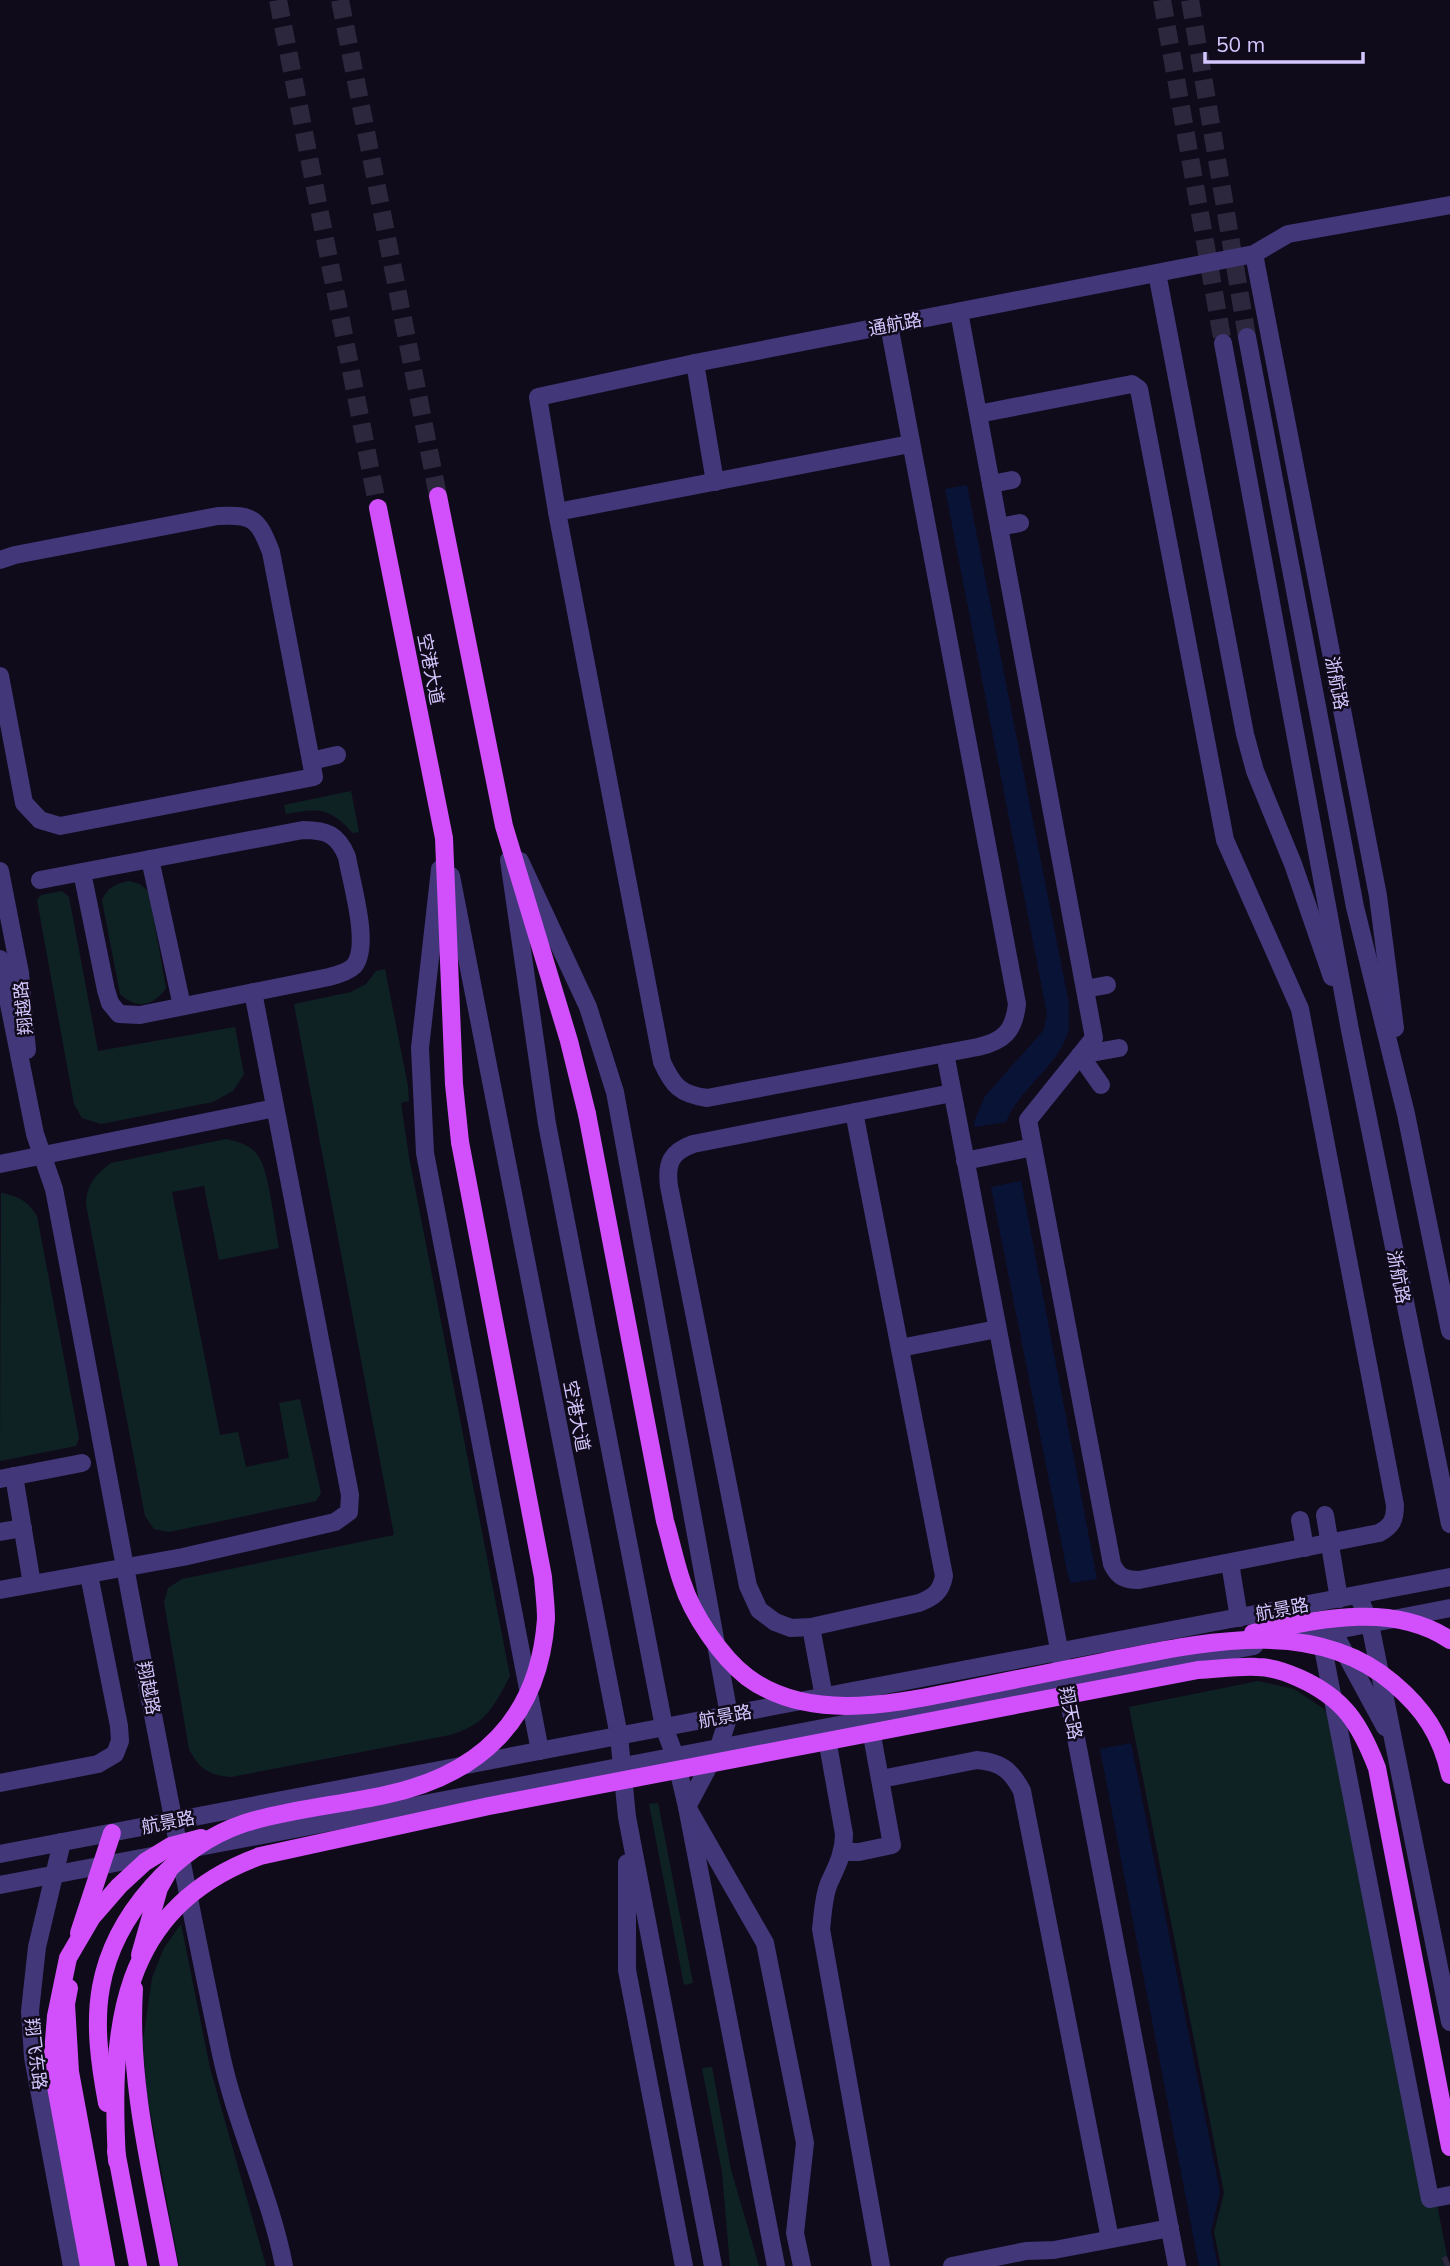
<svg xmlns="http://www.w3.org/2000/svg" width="1450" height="2266" viewBox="0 0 1450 2266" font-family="Mulish,'Noto Sans SC',sans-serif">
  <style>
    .green { fill: #0e2224 }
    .water { fill: #091336 }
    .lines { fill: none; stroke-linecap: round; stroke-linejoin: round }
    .minor-tunnel { stroke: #2d273d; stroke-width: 18; stroke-dasharray: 18 9; stroke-linecap: butt }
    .major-tunnel { stroke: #2d273d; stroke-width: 18; stroke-dasharray: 18 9; stroke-linecap: butt }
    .minor { stroke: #423779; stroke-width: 18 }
    .major { stroke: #d250fb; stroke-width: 18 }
    .major-bridge { stroke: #d250fb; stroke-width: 18 }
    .labels { text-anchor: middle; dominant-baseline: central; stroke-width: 5; stroke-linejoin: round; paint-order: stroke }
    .street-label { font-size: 18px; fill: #d4c6fe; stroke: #100b1b }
  </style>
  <rect width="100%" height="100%" fill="#100b1b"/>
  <!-- green -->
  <g class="green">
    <path d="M351 791 359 832 353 833C329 807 319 808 286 814L284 805Z"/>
    <path d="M129 881 140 884 149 892 166 988C154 1006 137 1010 120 994L102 900C108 887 115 884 129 881Z"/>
    <polygon points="62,891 69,897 98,1051 235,1027 244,1074 233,1091 213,1102 101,1124 82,1118 74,1104 37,900 41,895"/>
    <path d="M385 969 408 1086 409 1101 401 1103 409 1157 510 1676C493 1708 486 1724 450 1735L231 1777C209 1775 199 1769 189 1749L164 1602 168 1588 182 1579 394 1535 294 1004 351 992 366 984 376 971Z"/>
    <path d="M226 1139C239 1142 251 1145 259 1157 269 1172 275 1228 279 1248L219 1260 204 1186 172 1192 220 1435 238 1432 246 1467 289 1458 279 1403 300 1399 321 1493 316 1501 169 1532 154 1529 145 1516 86 1204C87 1184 95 1175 111 1163Z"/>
    <path d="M1 1193C19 1196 27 1201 37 1216L79 1438 76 1446 0 1461Z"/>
    <polygon points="1258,1681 1294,1689 1324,1709 1347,1739 1449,2266 1221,2266 1214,2232 1224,2193 1129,1707"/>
    <polygon points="658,1803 693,1983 684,1985 649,1804"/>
    <polygon points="181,1924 210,2068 266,2266 179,2266 146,2090 143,2041 152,1978 164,1948"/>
    <polygon points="712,2067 731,2170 759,2266 730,2266 722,2172 702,2068"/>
  </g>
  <!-- water -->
  <g class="water">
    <path d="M967 485 1069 1004C1068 1013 1070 1024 1068 1032 1058 1067 1019 1088 1006 1122L975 1127 974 1122 985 1096 1043 1031 1047 1014 945 489Z"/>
    <polygon points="1021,1181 1097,1579 1071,1583 1068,1576 991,1187"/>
    <polygon points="1131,1743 1220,2192 1211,2232 1218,2266 1199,2266 1100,1749"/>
  </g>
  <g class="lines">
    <!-- minor-tunnel -->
    <g class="minor-tunnel">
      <polyline points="1162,0 1223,343"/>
      <polyline points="1190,0 1247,337"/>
      <polyline points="1445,2266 1450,2264"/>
    </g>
    <!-- major-tunnel -->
    <g class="major-tunnel">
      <polyline points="278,0 378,508"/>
      <polyline points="340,0 438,496"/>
    </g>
    <!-- minor -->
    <g class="minor">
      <polyline points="1254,254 1378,896 1395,1028"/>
      <polyline points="1157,273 1245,734 1255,771 1293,864 1332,977"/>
      <path d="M959 312 1094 1038 1028 1120 1112 1564C1118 1577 1125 1580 1139 1580L1379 1533C1392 1526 1395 1520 1395 1505L1300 1009 1225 840 1139 389 1132 384 978 414"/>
      <path d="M889 325 1017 1004C1014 1031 1004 1041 978 1047L707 1098C680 1094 673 1086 662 1062L557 512 910 444"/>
      <polyline points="1247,337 1355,907 1406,1114 1450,1331"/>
      <polyline points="1223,343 1350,1030 1450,1524"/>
      <polyline points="695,363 715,482"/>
      <polyline points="991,484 1012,480"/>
      <polyline points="557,512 538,397 695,363 1254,254 1288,234 1450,205"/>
      <polyline points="999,527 1020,523"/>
      <path d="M0 560 15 555 218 516C254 514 258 519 271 552L311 761"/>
      <polyline points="0,676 24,803 40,820 60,826 314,777 311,761 337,755"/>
      <polyline points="150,859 182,1006"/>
      <polyline points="509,860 547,1124 664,1727 675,1756 687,1807 776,2266"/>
      <polyline points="520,861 588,1007 615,1092 729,1715 719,1747 687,1807 765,1943 805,2143 795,2233 802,2266"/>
      <polyline points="440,869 420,1048 425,1153 540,1751"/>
      <polyline points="0,871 20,973 27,1050"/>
      <polyline points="451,876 619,1736 627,1817 713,2266"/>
      <path d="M40 880 303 830C326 830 338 834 347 857 351 882 371 946 354 966 348 972 337 975 329 977L140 1015 119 1014 110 1003 106 990 82 872"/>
      <path d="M0 959 35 1134 54 1189C109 1477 160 1766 221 2054 236 2125 270 2194 284 2266"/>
      <polyline points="1085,989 1107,985"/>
      <polyline points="945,1053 1177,2266"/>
      <polyline points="1101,1085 1080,1055 1119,1048"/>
      <path d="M854 1112 944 1576C941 1592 934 1597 919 1603L811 1627 791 1628 775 1622 759 1610 748 1586 669 1186C666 1163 671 1152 693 1144L952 1093"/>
      <polyline points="965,1161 1033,1147"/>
      <polyline points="0,1164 275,1108"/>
      <polyline points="900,1348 997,1329"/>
      <polyline points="14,1476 32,1584"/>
      <polyline points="0,1479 82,1463"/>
      <polyline points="1325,1515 1339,1599"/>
      <polyline points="1300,1520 1305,1548"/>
      <polyline points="0,1532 23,1528"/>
      <polyline points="1230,1563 1239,1618"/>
      <polyline points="0,1590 183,1557 335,1522 349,1512 350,1495 253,992"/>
      <polyline points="1358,1595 1370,1624 1450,2022"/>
      <polyline points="1332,1621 1333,1631 1385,1727"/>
      <polyline points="811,1627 824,1697"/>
      <polyline points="1328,1637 1322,1643 1430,2199 1450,2195"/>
      <polyline points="1285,1640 1450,1608"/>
      <path d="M825 1728 844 1834C844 1853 837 1866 829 1883 823 1898 823 1914 821 1929L881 2266"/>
      <path d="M881 1779 977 1760C1001 1762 1011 1770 1022 1791L1110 2239"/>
      <polyline points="0,1783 98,1764 115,1754 120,1741 119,1726 89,1575"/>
      <polyline points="62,1842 37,1947 30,2011 33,2057 72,2266"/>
      <polyline points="199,1847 1254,1646"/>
      <polyline points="843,1852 859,1852 892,1845 869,1719"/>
      <polyline points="0,1854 1450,1577"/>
      <polyline points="627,1863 627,1970 684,2266"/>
      <polyline points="0,1885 157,1855"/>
      <polyline points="952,2266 1026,2251 1054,2250 1170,2228"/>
    </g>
    <!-- major -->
    <g class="major">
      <polyline points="438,496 504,826 569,1041 587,1114"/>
      <polyline points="378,508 444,838 454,1084 460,1142"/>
      <polyline points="79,1933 112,1833"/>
      <polyline points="140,1955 159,1888 168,1872"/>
      <polyline points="69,1988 66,2004 70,2072 106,2266"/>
      <path d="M134 1989C128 2083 152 2174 169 2266"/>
    </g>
    <!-- major-bridge -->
    <g class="major-bridge">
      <path d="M587 1114 665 1521C671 1541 675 1562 682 1582 692 1614 721 1657 747 1677 806 1721 887 1705 953 1692 1003 1682 1053 1672 1103 1662 1197 1644 1313 1614 1393 1683 1424 1709 1441 1735 1450 1775"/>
      <path d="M1253 1633C1316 1620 1392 1601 1450 1640"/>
      <path d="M107 2103C100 2065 94 2025 101 1987 114 1915 176 1846 245 1823 290 1809 339 1805 385 1795 480 1775 539 1719 546 1619 546 1605 544 1591 543 1577L460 1142"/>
      <polyline points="116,2151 138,2266"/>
      <path d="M117 2161C110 2030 118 1908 260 1856L489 1806 1198 1670C1218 1669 1238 1666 1257 1667 1271 1667 1286 1672 1299 1678 1344 1698 1360 1724 1377 1768L1450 2147"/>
      <polyline points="89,2266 52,2065 56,2016 68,1958 92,1917 119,1886 145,1862 171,1846 201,1838"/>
    </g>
  </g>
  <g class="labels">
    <!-- street labels -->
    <g class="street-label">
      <text transform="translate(895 324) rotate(-11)">通航路</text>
      <text transform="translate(431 669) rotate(79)">空港大道</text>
      <text transform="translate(1337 683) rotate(79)">浙航路</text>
      <text transform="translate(23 1008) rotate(-96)">翔越路</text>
      <text transform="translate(1399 1277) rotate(79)">浙航路</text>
      <text transform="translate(577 1416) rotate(79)">空港大道</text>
      <text transform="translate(1282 1609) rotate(-11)">航景路</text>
      <text transform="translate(149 1688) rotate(79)">翔越路</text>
      <text transform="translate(1071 1713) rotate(79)">翔天路</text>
      <text transform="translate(725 1716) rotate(-11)">航景路</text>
      <text transform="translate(168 1822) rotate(-11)">航景路</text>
      <text transform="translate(36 2054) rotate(83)">翔飞东路</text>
    </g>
  </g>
  <!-- scale -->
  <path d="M1205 52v10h158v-10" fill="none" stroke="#d4c6fe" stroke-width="3.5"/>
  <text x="1216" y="52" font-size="21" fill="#d4c6fe" stroke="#100b1b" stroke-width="5" paint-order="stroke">50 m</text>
</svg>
